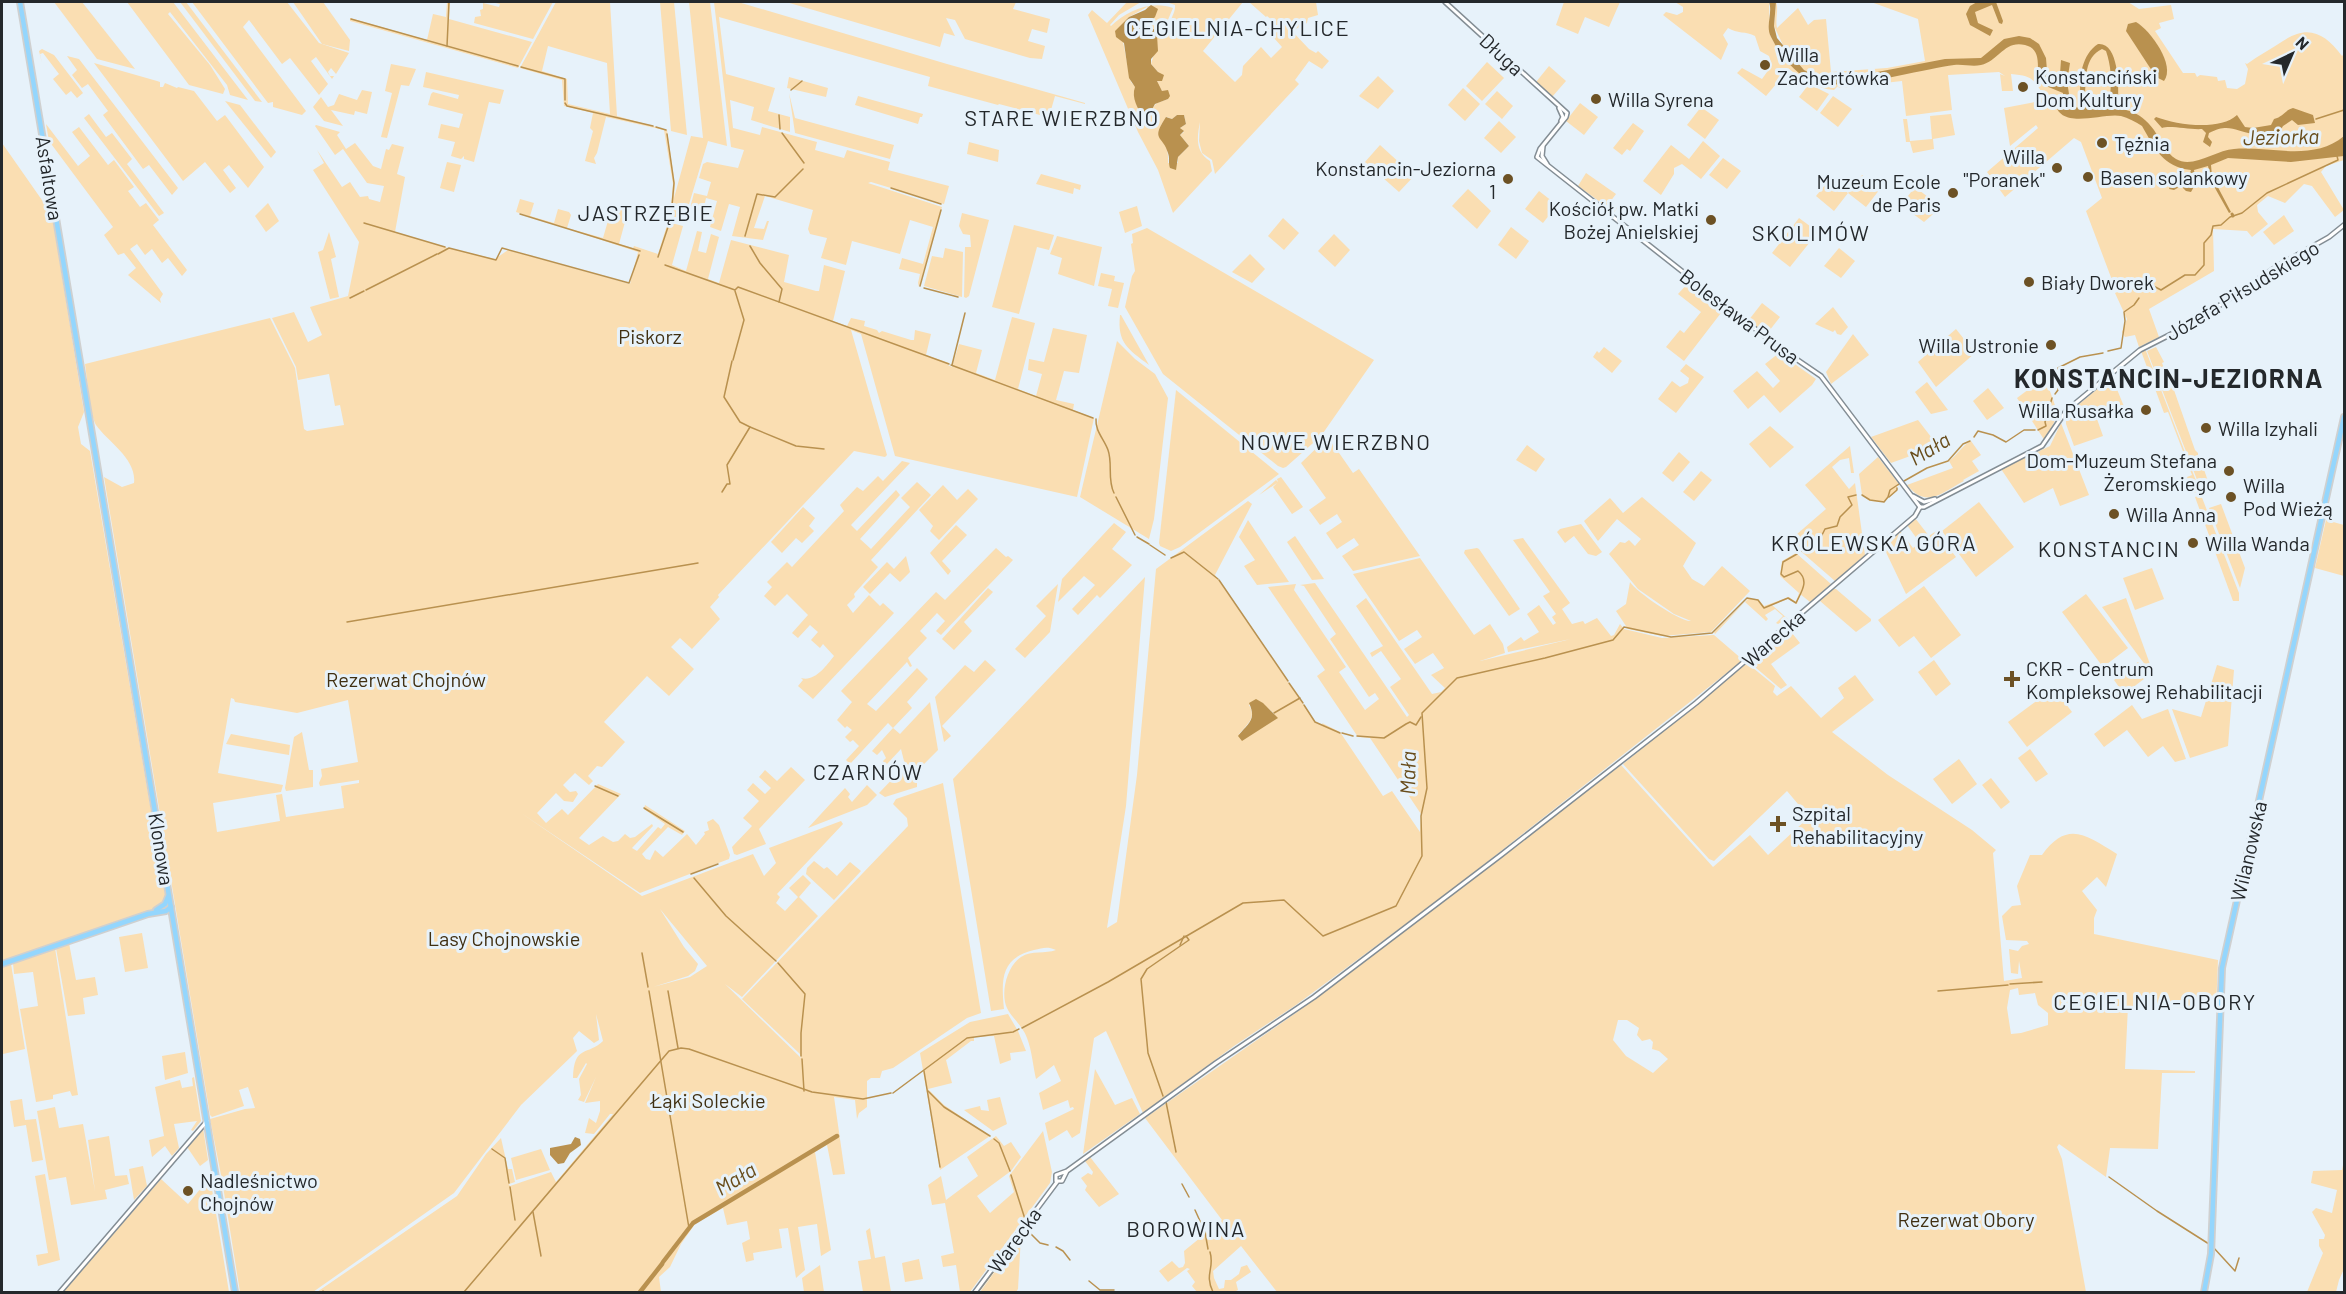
<svg xmlns="http://www.w3.org/2000/svg" width="2346" height="1294" viewBox="0 0 2346 1294" font-family="Barlow,sans-serif">
  <style>
    .green { fill: #fadeb2; fill-rule: evenodd }
    .water { fill: #b9914f }
    .lines { fill: none; stroke-linecap: round; stroke-linejoin: round }
    .stream { stroke: #b9914f; stroke-width: 1.5 }
    .canal { stroke: #b9914f; stroke-width: 3 }
    .river { stroke: #b9914f; stroke-width: 4.5 }
    .minor-casing { stroke: #838d94; stroke-width: 6 }
    .major-casing { stroke: #cfd0d0; stroke-width: 8 }
    .minor { stroke: #fff; stroke-width: 3 }
    .major { stroke: #94d6fd; stroke-width: 4.5 }
    .poi-dot { fill: #6c5124; stroke: #e7f2fa; stroke-width: 2 }
    .labels { text-anchor: middle; dominant-baseline: central; stroke-width: 6; stroke-linejoin: round; paint-order: stroke }
    .street-label { font-size: 20px; fill: #24282b; stroke: #e7f2fa }
    .poi-label { font-size: 20px; fill: #24282b; stroke: #e7f2fa; text-anchor: start }
    .park-label { font-size: 20px; fill: #402f11; stroke: #e7f2fa }
    .water-label { font-size: 21px; font-style: italic; fill: #684c1a; stroke: #e7f2fa }
    .quarter-label { font-size: 22px; letter-spacing: 1.5px; fill: #24282b; stroke: #e7f2fa }
    .district-label { font-size: 26px; font-weight: bold; letter-spacing: 1.5px; fill: #24282b; stroke: #e7f2fa }
  </style>
  <rect width="100%" height="100%" fill="#e7f2fa"/>
  <!-- green -->
  <g class="green">
    <polygon points="54,2 82,2 135,69 97,59"/>
    <polygon points="127,2 173,2 248,100 230,95 227,85 170,12 168,14 210,65 225,89 223,94 189,85"/>
    <polygon points="180,2 186,2 262,102 255,101"/>
    <polygon points="192,2 287,2 319,43 349,53 336,74 331,68 328,72 330,76 334,76 332,79 316,57 311,61 328,84 319,95 290,58 282,64 249,20 243,27 306,111 302,115 273,107 273,102 268,103"/>
    <polygon points="293,2 323,2 350,40 349,51 322,44"/>
    <polygon points="447,2 450,2 449,19 532,42 518,68 350,21 350,18 427,40 433,14 446,17"/>
    <polygon points="491,2 553,2 533,39 474,23 475,17 481,16 480,10 483,9 483,3 499,7 500,4"/>
    <path d="M556 2H610L617 116 667 130 675 184 674 198 691 136 703 138 689 2H710L727 146 708 141 684 221 670 218 673 184 664 130 606 117 597 153 594 158 596 164 585 161 593 131 590 128 593 113 564 106 562 80 520 68ZM548 46 607 63 610 114 568 104 567 79 542 71Z"/>
    <polygon points="660,2 674,2 687,135 671,131"/>
    <polygon points="714,2 738,2 947,64 1085,103 1085,104 1055,96 1051,110 1053,111 1051,118 999,104 998,105 928,86 930,77 719,17 726,74 775,88 768,111 790,117 790,132 751,120 754,107 730,100 733,128 760,135 762,127 817,142 815,150 844,158 847,150 890,162 888,170 949,186 944,204 871,182 868,183 942,207 919,287 918,283 920,274 899,269 902,258 923,264 933,227 910,220 900,254 852,241 846,265 821,258 827,238 810,234 808,229 813,210 765,196 754,228 764,229 767,221 769,221 763,240 732,236 740,207 729,204 721,231 710,227 717,201 706,198 703,212 690,208 694,193 707,196 711,182 699,178 703,164 707,162 738,168 744,150 731,147"/>
    <polygon points="786,2 1016,2 1013,9 1050,19 1047,33 1032,29 1028,41 1045,46 1042,59 1030,58 965,39 955,20 946,18 955,36 944,33 940,47"/>
    <path d="M1127 2H1141L1119 15 1110 25 1111 26C1127 11 1151 0 1173 8L1167 22 1170 31 1172 30C1167 20 1176 14 1175 5L1166 2H1243L1203 51 1235 82 1242 75 1243 66 1261 47 1271 58 1282 47 1266 29 1273 21 1267 16 1266 17 1249 2H1316L1318 15 1308 18 1307 23 1292 31 1309 49 1316 53 1318 51 1329 61 1322 69 1309 61 1295 80 1299 84 1215 174 1212 160 1202 153 1199 141 1200 122C1197 137 1195 152 1210 161L1212 171 1173 213 1158 170 1138 132 1088 15 1092 10 1107 23ZM1147 7 1150 21 1148 30 1157 44 1151 64 1158 72 1157 84 1168 99 1157 103 1153 107 1131 82 1120 27 1129 17ZM1177 115H1184L1186 124 1180 128 1184 132 1180 135 1189 146 1178 157V163H1168C1169 151 1164 138 1161 125L1167 117 1172 119Z"/>
    <polygon points="1564,2 1620,2 1609,27 1585,17 1578,34 1556,25"/>
    <path d="M1675 2H1769L1770 35 1777 48 1817 83 1831 78 1814 76 1804 70 1783 45 1774 26 1776 2C1779 8 1775 19 1777 28L1798 8 1808 25 1814 20 1826 19 1831 72 1887 68 1925 61 1918 19 1871 2H2128L2139 9 2171 5 2174 19 2159 23 2161 28 2155 31 2183 73H2195L2197 77 2200 75 2217 77 2218 81 2225 80 2227 88 2237 89 2245 84 2248 69 2245 63 2247 64C2259 55 2271 49 2283 41 2308 24 2325 33 2342 56L2344 54V160L2326 166 2321 172 2344 210 2335 217 2312 186 2304 184 2285 203 2268 196 2257 205 2258 212 2268 224 2252 237 2247 231 2213 229 2214 271 2149 309 2159 337 2139 347 2135 335 2125 337 2122 332 2127 319 2115 293 2122 290 2117 277 2112 280 2086 211 2102 198 2081 142 2074 138 2005 197 1987 172 2038 128 2036 125 2010 146 2004 108 2040 101V99L2044 96C2033 78 2032 76 2011 74L2013 91H2002L2000 74 2005 76 1999 72 1948 75 1952 110 1906 116 1902 81 1839 88 1838 86 1834 90C1818 89 1802 79 1789 69L1766 96 1737 73 1742 68 1762 79 1772 65 1769 56 1760 51 1755 36C1746 31 1737 34 1728 28L1723 35 1728 44 1721 60 1663 15 1666 12 1677 15 1683 12V7Z"/>
    <polygon points="42,49 54,55 83,93 77,98 71,91 66,95 53,79 59,74 43,53 40,54 42,63 39,51"/>
    <polygon points="67,56 79,59 178,188 172,195 149,165 143,169 103,115 108,111 88,84 82,88 72,75 77,70"/>
    <polygon points="1487,62 1504,78 1482,101 1466,86"/>
    <polygon points="94,63 157,81 160,82 160,87 163,87 165,83 177,88 178,87 194,91 217,121 225,115 264,167 248,188 229,165 223,170 236,188 230,193 205,162 183,181"/>
    <polygon points="391,64 416,69 409,86 401,85 387,138 381,137 392,93 385,91"/>
    <polygon points="1549,66 1566,81 1552,97 1536,82"/>
    <polygon points="426,72 504,90 500,104 489,102 474,162 464,159 464,156 461,159 451,156 455,142 438,138 441,124 459,128 463,114 428,105 431,94 433,92 458,99 459,95 423,87"/>
    <polygon points="1378,76 1394,91 1378,109 1359,96"/>
    <polygon points="789,77 828,88 826,97 787,88"/>
    <polygon points="1809,84 1829,94 1817,111 1799,97"/>
    <polygon points="1463,88 1480,104 1465,121 1448,105"/>
    <polygon points="362,90 372,92 367,114 355,111 354,115 331,110 343,126 324,121 313,107 321,97 328,107 334,105 339,94 357,100"/>
    <polygon points="1497,91 1513,106 1502,119 1485,104"/>
    <polygon points="789,93 795,118 894,145 890,159 795,133"/>
    <polygon points="858,96 923,114 922,117 920,117 918,124 855,105"/>
    <polygon points="1833,96 1852,109 1838,127 1820,113"/>
    <polygon points="225,101 240,105 276,152 271,158"/>
    <polygon points="1580,103 1598,117 1584,135 1566,121"/>
    <polygon points="1701,107 1719,120 1705,139 1687,125"/>
    <polygon points="89,114 106,137 112,133 132,159 127,164 164,213 159,216 84,118"/>
    <polygon points="1951,114 1955,135 1933,139 1934,149 1913,153 1910,142 1906,142 1903,119 1907,119 1910,141 1932,139 1930,116"/>
    <polygon points="1499,121 1516,137 1501,153 1484,138"/>
    <polygon points="1633,123 1644,131 1630,151 1627,149 1622,155 1613,148"/>
    <polygon points="46,124 78,166 90,156 72,132 79,127 108,165 114,160 134,187 128,191 140,207 146,203 159,220 153,225 187,270 182,276 168,258 162,263 152,249 145,255 137,244 130,249 163,294 160,299 161,303 128,275 136,268 124,253 118,255 104,235 113,227 49,141"/>
    <path d="M316 125 340 132 337 135 346 149 355 143 373 166 381 169 386 149 389 150 392 144 404 147 397 174 405 177 395 232 448 248 495 259 508 250 630 284 638 252 516 212 520 199 534 203 530 216 554 223 558 209 569 212 571 215 567 228 603 238 612 207 628 211 619 244 633 248 634 246 658 254 668 222 683 226 672 265 686 271 697 231 702 232 698 251 706 253 711 234 719 237 708 279 719 283 731 240 789 255 784 282 816 291H819L824 265 845 271 833 321 847 326 851 318 865 321 864 326 877 330 879 333 882 331 911 340H914L915 330 931 334 926 355 949 363 948 365 952 367 959 344 982 350 976 373 995 380 1012 317 1035 323 1018 389 1036 396 1042 374 1028 370 1029 359 1044 362 1053 328 1087 335 1079 373 1064 371 1056 400 1074 404 1073 410 1094 418 1077 497 895 456 861 334 851 330 887 455 885 457 854 451 718 595 719 597 710 607 720 619 692 649 680 638 671 647 694 669 669 696 647 676 604 722 625 742 602 767 597 766 588 776 593 781 589 785 575 773 563 785 570 792 576 791 578 794 573 802 564 801 556 793 537 813 546 823 562 809 568 815 598 784 621 794 579 838 589 845 603 836 613 842 618 841 625 834 630 838 635 837 652 824 653 826 632 848 637 851 658 827 661 829 665 824 644 809 645 805 685 831 682 835 668 827 642 854 646 859 650 860 655 850 663 857 687 834 696 845 705 834 704 832 709 830 707 822 713 819 719 825 730 855 729 859 640 893 521 813 642 896 753 854 764 876 776 863 769 848 841 821 843 824 777 894 780 897 776 903 785 911 798 897 789 888 803 875 811 883 799 897 818 916 742 997 725 984 801 1058 800 1054 742 999 908 826 907 818 893 804 896 799 943 783 981 1013 967 1018 893 1068 882 1071 880 1078H871L867 1081V1107L859 1113 857 1119 855 1100 834 1097 845 1174 833 1175 827 1145 815 1152 831 1250 821 1256 817 1224 798 1227 805 1270 796 1278 788 1228 779 1229 782 1248 753 1253 754 1260 746 1262 742 1243 750 1239 747 1221 727 1225 723 1208 695 1224 681 1244 670 1267 659 1277 661 1292H317L457 1196 486 1154 501 1138 508 1169H512L515 1182 509 1184 510 1186 551 1172 556 1182 613 1114H610L594 1134 585 1133 589 1118 596 1123 600 1111V1101L585 1103 596 1077 584 1102 578 1100 581 1095 579 1079 587 1064 586 1063 577 1078H573C574 1044 588 1056 603 1041L596 1014 599 1040 594 1043 579 1031 573 1038 577 1051 574 1054 521 1105 454 1193 313 1292H240L222 1180 210 1119 245 1109 255 1108 248 1087 239 1090 244 1106 212 1117 210 1115 104 477 122 487 134 483C137 459 108 442 96 425 90 415 87 377 85 364L270 318 295 368 304 429 307 431 344 425 340 405 335 406 329 374 298 380 296 367 272 318 294 312 308 342 322 335 310 307 348 296 359 242 313 170 324 163 317 150 342 187 350 182 360 197 368 196 369 199 380 202 384 186 367 183 343 149 335 155 315 126ZM231 698 234 699 235 702 297 713 348 700 358 762 321 769 322 776 319 783 320 786 359 780V783L341 786 344 808 286 817 282 794 276 795 280 821 217 832 213 803 281 792 283 785 218 773ZM660 909 707 966 690 977 653 987 688 976 695 971 698 964 684 947Z"/>
    <polygon points="1703,141 1720,156 1701,179 1682,164 1674,168 1674,174 1661,195 1643,181 1671,145 1689,159"/>
    <polygon points="969,142 999,150 998,162 967,154"/>
    <polygon points="2,143 44,203 50,207 52,214 84,412 78,427 81,444 90,451 166,899 161,907 2,962"/>
    <polygon points="1380,145 1414,176 1399,192 1365,162"/>
    <polygon points="1723,158 1741,171 1727,189 1709,175"/>
    <polygon points="447,162 461,165 454,192 440,188"/>
    <polygon points="1586,173 1616,194 1610,202 1617,208 1614,212 1578,186"/>
    <polygon points="1041,174 1081,185 1080,190 1074,188 1073,194 1036,184"/>
    <polygon points="1862,175 1880,189 1866,207 1848,193 1834,211 1816,196 1830,179 1848,193"/>
    <polygon points="1915,187 1941,207 1924,222 1901,205"/>
    <polygon points="1468,189 1491,211 1477,229 1452,206"/>
    <polygon points="1539,191 1557,205 1543,223 1525,209"/>
    <polygon points="268,203 279,221 266,232 255,216"/>
    <polygon points="1137,206 1142,226 1125,233 1119,212"/>
    <polygon points="962,213 989,220 969,296 966,298 964,297 965,247 971,247 970,235 963,234 959,226"/>
    <polygon points="2284,215 2294,231 2274,245 2263,232"/>
    <polygon points="1283,218 1299,233 1284,250 1268,236"/>
    <polygon points="1799,218 1818,232 1790,267 1772,253"/>
    <polygon points="1014,225 1054,235 1049,250 1037,247 1019,314 992,307"/>
    <polygon points="1511,227 1529,241 1516,259 1498,245"/>
    <polygon points="1147,228 1374,360 1321,436 1286,467 1283,468 1278,466 1163,374 1125,307 1132,276 1135,271 1131,244 1133,243 1132,234"/>
    <polygon points="329,232 336,257 331,259 339,297 330,299 318,252 323,250"/>
    <polygon points="1334,234 1350,250 1335,267 1318,251"/>
    <polygon points="1057,236 1102,247 1094,286 1058,274 1062,258 1050,254"/>
    <polygon points="945,248 963,252 962,297 924,286 932,256 943,258"/>
    <polygon points="1839,248 1855,261 1841,278 1824,266"/>
    <polygon points="1250,254 1265,269 1252,283 1232,272"/>
    <polygon points="1101,273 1115,276 1114,281 1124,283 1118,308 1108,306 1112,289 1098,286"/>
    <polygon points="1690,281 1724,309 1684,361 1666,347 1680,330 1684,333 1701,312 1678,294"/>
    <polygon points="1762,303 1780,317 1766,335 1748,321"/>
    <polygon points="1833,307 1848,327 1841,335 1837,334 1835,330 1833,332 1815,324"/>
    <path d="M1120 315H1121L1149 365C1128 349 1117 343 1120 315Z"/>
    <polygon points="1956,329 1975,353 1936,387 1918,362"/>
    <polygon points="1853,334 1869,355 1831,384 1826,372"/>
    <polygon points="1117,341 1135,359 1155,374 1168,398 1154,519 1149,539 1080,497"/>
    <polygon points="1604,347 1622,361 1612,373 1593,357 1597,351 1599,353"/>
    <polygon points="2156,347 2164,362 2162,363 2166,373 2168,373 2195,450 2198,453 2198,459 2200,458 2209,484 2208,488 2201,490 2147,351"/>
    <polygon points="2144,350 2146,351 2200,491 2193,493 2187,477 2192,475 2168,412 2164,413 2141,351"/>
    <polygon points="1779,353 1816,379 1812,385 1780,413 1764,395 1748,409 1733,391 1757,371 1773,388 1780,381 1765,364"/>
    <polygon points="1686,364 1704,377 1676,413 1658,399 1672,381 1680,387 1688,383 1689,378 1680,371"/>
    <polygon points="2045,377 2058,414 2045,441 2017,398"/>
    <polygon points="2112,377 2125,409 2097,419 2103,436 2074,446 2066,424 2066,415"/>
    <polygon points="1927,382 1948,410 1931,414 1915,392"/>
    <polygon points="1988,388 2004,408 1987,420 1973,401"/>
    <polygon points="1176,390 1279,474 1180,547 1171,551 1160,546 1159,543"/>
    <polygon points="1918,420 1938,446 1891,463 1871,437"/>
    <polygon points="2061,423 2089,495 2060,506 2053,488 2024,503 2001,469 2050,446"/>
    <polygon points="1770,426 1794,447 1770,468 1749,444"/>
    <polygon points="1328,437 1353,473 1359,469 1420,556 1353,571 1342,556 1359,545 1354,538 1337,549 1326,533 1342,522 1337,514 1320,525 1309,510 1326,498 1301,463"/>
    <path d="M1971 441 1981 455 1972 461 1979 471 1963 480 1964 481C1941 493 1927 509 1907 485L1953 468 1949 461C1958 455 1961 446 1971 441Z"/>
    <polygon points="1527,445 1545,459 1536,472 1516,460"/>
    <polygon points="1850,446 1854,473 1851,473 1849,458 1840,460 1832,467 1849,489 1855,483 1865,555 1835,581 1789,541 1826,509 1805,485"/>
    <polygon points="1679,452 1690,462 1673,482 1662,473"/>
    <polygon points="1878,457 1900,485 1897,486 1897,491 1883,502 1870,501 1862,495 1859,474"/>
    <path d="M902 461 910 463 851 525 857 531 896 490 900 495 860 539 871 549 910 507 901 498 917 482 931 495 871 560 878 567 854 594 855 597 847 605 853 613 869 595 880 606 883 603 894 613 813 699 798 686 803 680 801 678C815 682 826 666 834 656L823 644 820 648 811 640 818 632 810 625 798 638 792 633 808 615 787 594 775 606 764 596 772 587 767 582 787 562 792 567 844 511 840 505 857 487 863 491 878 476 883 481Z"/>
    <polygon points="1701,471 1712,480 1694,501 1683,492"/>
    <polygon points="1281,477 1303,507 1292,514 1273,487 1277,483 1259,495 1276,480 1278,482 1277,479"/>
    <polygon points="943,485 957,500 968,489 978,499 939,540 930,531 933,526 919,510"/>
    <polygon points="2201,495 2239,593 2239,601 2233,601 2195,497"/>
    <path d="M1642 497 1696 543 1683 566 1692 579 1704 586 1722 566 1750 591 1711 632 1662 636 1628 629 1616 611 1626 604 1630 582C1636 592 1682 623 1691 621L1674 614 1638 589 1609 554 1620 542 1625 543 1629 540 1635 546 1641 539 1617 519 1598 541 1584 521 1610 498 1623 513Z"/>
    <path d="M1248 501 1252 504 1215 575 1316 723 1323 725 1322 723 1340 732 1383 796 1392 791 1420 832 1421 814 1370 738 1358 737 1317 676 1325 670 1268 587 1296 584 1294 590 1346 667 1339 672 1365 710 1379 699 1375 693 1369 697 1330 639 1336 634 1304 586 1300 585 1315 583 1407 717 1409 715 1390 687 1401 679 1381 651 1372 657 1370 653 1383 646 1356 606 1366 598 1432 694 1441 692 1445 688 1431 675 1444 668 1433 653 1415 664 1404 649 1422 637 1417 630 1399 641 1353 574 1420 558 1474 635 1490 624 1503 644 1505 653 1480 661 1571 639 1508 652 1507 647 1521 637 1524 641 1539 632 1527 614 1539 605 1553 625 1556 623 1552 617 1556 614 1543 596 1550 592 1513 540 1523 538 1570 603 1562 609 1572 624 1583 621 1585 624 1597 618 1611 636 1614 635 1620 624 1624 629 1662 638 1714 635 1743 660 1449 892 1296 1005 1234 1046 1143 1113 1106 1031 1094 1038 1080 1133 1072 1138 1067 1130 1049 1141 1045 1123 1074 1109 1073 1107 1070 1108 1068 1100 1043 1110 1039 1093 1061 1081 1054 1065 1036 1079C1033 1066 1032 1051 1027 1038 1023 1026 1011 1017 1007 1008 1000 993 1007 966 1021 957 1032 950 1045 954 1056 950 1047 946 1043 948 1034 950 1001 958 1001 979 1004 1009L991 1011 953 779 1145 577 1126 806 1107 928 1117 922 1137 775 1156 569ZM1259 701 1275 714 1239 734C1247 724 1257 718 1249 705Z"/>
    <polygon points="1979,502 2014,547 1976,577 1942,531"/>
    <polygon points="2221,504 2245,568 2240,588 2209,508"/>
    <polygon points="803,507 815,518 809,526 814,531 802,543 796,538 782,553 771,542"/>
    <polygon points="1915,518 1929,536 1936,531 1956,557 1906,594 1883,546 1900,531 1913,548 1920,543 1907,525"/>
    <polygon points="1248,520 1289,582 1257,585 1244,566 1255,560 1239,537"/>
    <polygon points="2326,520 2344,525 2344,576 2315,568"/>
    <polygon points="1114,523 1126,532 1112,549 1132,565 1100,598 1097,595 1078,615 1072,609 1095,585 1084,576 1058,602 1062,579"/>
    <polygon points="1581,524 1602,552 1596,556 1588,554 1574,536 1565,543 1557,532 1560,529"/>
    <polygon points="956,525 967,535 942,561 951,571 948,575 930,553"/>
    <polygon points="1295,536 1324,579 1312,580 1287,542"/>
    <polygon points="996,548 1006,557 1008,556 1013,560 941,635 936,631 945,621 937,613 920,631 927,638 908,658 912,666 910,667 907,662 867,704 876,711 917,668 928,679 907,702 912,708 893,728 900,734 930,702 938,750 917,771 914,771 904,761 901,749 886,765 883,761 886,758 882,750 877,755 872,751 893,728 888,723 850,764 846,760 859,746 853,740 850,742 845,737 852,730 847,726 845,728 837,720 852,702 841,691 936,592 945,600"/>
    <polygon points="1477,548 1479,549 1520,609 1509,616 1464,553 1465,550"/>
    <polygon points="1796,553 1831,584 1810,602 1800,594 1797,604 1788,599 1772,605 1789,620 1784,625 1783,621 1778,624 1776,623 1783,616 1775,609 1765,615 1768,619 1766,621 1745,602 1715,634 1714,632 1748,599 1758,599 1764,606 1789,597 1796,602 1799,593 1780,576 1782,561"/>
    <polygon points="906,556 910,572 900,582 890,573 870,594 863,587 887,562 894,569"/>
    <polygon points="2152,568 2164,599 2135,610 2123,578"/>
    <polygon points="1058,584 1050,632 1025,658 1015,649 1046,616 1036,606"/>
    <polygon points="1924,586 1961,635 1931,658 1914,636 1899,647 1878,620"/>
    <polygon points="988,588 993,592 964,622 972,631 954,650 942,639"/>
    <polygon points="1833,589 1836,589 1871,619 1871,621 1856,632 1820,601"/>
    <polygon points="2086,594 2128,648 2103,667 2062,612"/>
    <polygon points="2126,598 2155,678 2102,607"/>
    <polygon points="1788,628 1800,643 1771,664 1787,685 1781,689 1749,662"/>
    <polygon points="985,660 996,670 942,726 951,736 944,742 935,697 965,665 974,672"/>
    <polygon points="1934,660 1951,684 1936,696 1918,672"/>
    <polygon points="2138,662 2148,676 2124,694 2114,680"/>
    <path d="M1747 663 1775 686 1773 692 1777 696 1791 686 1821 718 1844 698 1838 688 1855 675 1874 700 1832 732 1888 775 1972 830 1996 850 1993 853 2004 981 2022 978 2019 961 2018 974 2011 973 2009 949 2018 951 2022 946 2029 944 2027 941 2006 940 2002 916 2012 906 2021 905 2017 886 2030 855H2042C2068 819 2087 836 2117 854L2106 887 2097 877 2082 891 2097 910 2094 918V934L2218 960 2216 1008 2128 1006 2125 1069 2195 1071V1073H2162L2158 1149 2110 1148 2106 1177 2059 1144 2057 1147 2062 1159 2086 1292H1277L1241 1246 1213 1271 1214 1278 1219 1289 1224 1288 1225 1280H1231L1239 1274 1241 1267 1247 1265 1251 1272 1236 1282 1238 1290 1234 1292H1197L1192 1286 1195 1282 1187 1271 1190 1269 1187 1268 1168 1282 1159 1271 1172 1261 1179 1268 1183 1267 1185 1263 1184 1251 1222 1220 1145 1118 1300 1010 1621 765 1713 867 1750 835 1768 855 1809 817 1787 791 1714 861 1709 859 1623 764ZM2018 988 2019 995 2035 993 2038 1005 2048 1013V1025L2021 1033 2011 1034 2007 1008 2010 990ZM1618 1020H1627L1639 1028 1637 1035 1642 1041 1650 1039 1653 1042 1652 1049 1659 1051 1668 1059 1653 1073 1626 1056 1613 1040Z"/>
    <polygon points="2217,665 2234,670 2228,746 2190,758 2172,709 2201,717"/>
    <polygon points="2054,688 2072,712 2027,747 2008,722"/>
    <polygon points="2132,705 2142,719 2168,709 2186,759 2175,762 2163,746 2148,757 2127,730 2104,747 2094,734"/>
    <polygon points="302,732 309,770 313,770 313,787 286,791 285,788 294,737"/>
    <polygon points="231,734 290,745 289,755 226,744"/>
    <polygon points="2030,749 2048,774 2036,782 2018,758"/>
    <polygon points="1959,759 1977,784 1952,804 1933,779"/>
    <polygon points="791,767 805,780 759,829 766,844 737,855 734,854 732,847 752,826 743,818 759,801 747,790 753,783 765,794 771,788 759,777 765,770 777,781"/>
    <polygon points="904,767 917,778 917,787 885,797 879,793"/>
    <polygon points="1991,778 2010,802 2001,809 1982,785"/>
    <polygon points="867,785 877,795 867,805 808,828 845,788 850,794 848,797 852,802"/>
    <polygon points="814,861 824,869 827,867 837,876 850,862 861,871 834,900 806,874 807,868"/>
    <polygon points="142,933 148,968 125,972 119,937"/>
    <polygon points="69,943 76,980 95,977 98,995 83,998 85,1014 68,1016 56,948"/>
    <polygon points="55,948 78,1095 72,1096 70,1091 53,1095 53,1099 36,1102 20,1009 38,1006 33,972 14,974 13,963"/>
    <polygon points="11,964 25,1049 3,1054 2,1043 2,967"/>
    <polygon points="1008,1014 1018,1031 1026,1051 1010,1053 1011,1060 1000,1064 994,1036 974,1037 974,1041 971,1041 946,1060 952,1083 928,1089 944,1105 990,1136 940,1170 920,1053 970,1022"/>
    <polygon points="185,1052 188,1073 165,1080 162,1056"/>
    <polygon points="1095,1069 1115,1105 1132,1098 1140,1114 1083,1154"/>
    <polygon points="194,1077 201,1121 193,1131 191,1130 197,1121 174,1124 179,1148 172,1156 165,1146 152,1157 149,1140 164,1136 155,1087 180,1080 182,1088 193,1086 192,1078"/>
    <polygon points="1000,1097 1007,1124 993,1131 964,1110 980,1106 981,1110 989,1111 987,1100"/>
    <polygon points="22,1099 25,1120 36,1119 43,1160 32,1162 26,1125 14,1127 10,1101"/>
    <polygon points="55,1107 59,1128 83,1124 95,1191 88,1140 109,1136 115,1176 127,1175 129,1184 105,1190 107,1199 71,1205 66,1177 49,1180 37,1111"/>
    <polygon points="203,1128 208,1160 200,1166 187,1147"/>
    <polygon points="1043,1131 1052,1172 1050,1183 970,1292 960,1292 956,1265 943,1267 941,1256 954,1253 945,1203 932,1205 928,1185 941,1176 946,1200 978,1176 967,1157 996,1136 1004,1146 1011,1142 1021,1157 1011,1171 977,1196 990,1213 1014,1192 1009,1176"/>
    <polygon points="541,1149 550,1170 516,1180 511,1158"/>
    <polygon points="1090,1157 1119,1194 1099,1207 1085,1190 1087,1186 1081,1178 1088,1173 1092,1175 1093,1172 1085,1161"/>
    <polygon points="2344,1160 2344,1269 2339,1280 2336,1292 2307,1292 2323,1253 2319,1246 2319,1239 2324,1239 2325,1235 2312,1212 2316,1208 2332,1213 2337,1190 2311,1183 2313,1171 2342,1170"/>
    <polygon points="143,1166 147,1186 134,1200 129,1169"/>
    <polygon points="45,1174 60,1260 38,1266 36,1255 48,1253 35,1176"/>
    <polygon points="210,1177 229,1292 63,1292 161,1179 188,1204"/>
    <polygon points="870,1228 875,1258 885,1256 891,1292 863,1292 858,1261 871,1259 866,1231"/>
    <polygon points="1021,1236 1018,1289 1016,1292 980,1292"/>
    <polygon points="919,1259 923,1279 905,1282 902,1263"/>
    <polygon points="820,1265 824,1292 804,1292 802,1278"/>
  </g>
  <!-- water -->
  <g class="water">
    <path d="M1769 2H1776L1774 26 1777 38 1804 70 1820 78 1872 73 1945 59 1981 58 2004 39 2019 36 2030 38 2039 44 2046 58 2047 71 2055 81 2060 74 2061 60 2070 63 2068 76H2060L2067 81 2071 107C2103 110 2132 99 2154 130 2160 140 2166 153 2176 159 2193 169 2216 150 2234 149 2271 146 2313 162 2344 136V156L2291 162 2228 158 2211 165 2212 176 2231 212 2229 213 2211 181 2208 166 2194 170 2196 183 2191 192 2186 191 2181 186 2174 190 2169 189 2172 181 2188 179 2191 170C2163 167 2155 149 2142 126 2136 122 2128 118 2121 116 2103 112 2058 132 2055 101L2063 97V93L2046 86 2036 73 2038 70C2038 59 2038 48 2025 45 2004 40 1999 61 1981 65 1972 67 1964 64 1954 65 1923 69 1841 92 1815 82 1795 75 1780 55 1771 37 1765 26 1773 13 1769 2Z"/>
    <polygon points="1977,2 1996,2 2003,21 2002,24 1999,23 1992,5 1975,12 1978,23 1993,30 1990,36 1970,25 1966,14 1970,6"/>
    <path d="M1151 5 1158 9 1155 17 1150 22 1149 32 1154 29 1157 35 1158 51 1151 59V64L1158 72 1164 75 1162 81H1157L1162 91 1168 90 1170 96 1168 99 1155 104 1147 118H1144C1138 109 1131 98 1135 87L1129 78 1124 43 1116 37 1115 31 1129 17 1145 10Z"/>
    <path d="M2136 22C2150 30 2176 65 2164 81L2156 77 2126 31 2128 24Z"/>
    <path d="M2098 44C2118 42 2119 84 2118 99L2115 100 2110 95C2112 80 2111 66 2106 51L2102 49C2084 57 2086 80 2085 96L2081 97C2078 79 2082 54 2098 44Z"/>
    <path d="M2293 108 2313 115 2315 123 2298 125 2292 120 2283 126 2279 133C2271 133 2263 135 2255 134 2235 132 2230 122 2209 133L2208 137 2212 142 2210 147 2203 142 2206 133 2202 129C2190 130 2170 125 2162 128L2154 119 2156 117C2177 125 2220 131 2237 115L2245 127 2253 128 2271 125 2274 119C2283 117 2285 110 2293 108Z"/>
    <path d="M1177 115H1184L1186 124 1180 128 1184 131 1180 135 1189 146 1178 157 1176 170 1170 168C1168 163 1170 158 1168 153 1163 135 1150 141 1166 117L1172 119Z"/>
    <path d="M1256 699 1263 703 1278 718 1242 741 1238 736C1248 723 1257 720 1249 703Z"/>
    <polygon points="575,1137 580,1139 581,1145 570,1153 564,1163 558,1164 550,1155 550,1148 571,1144"/>
  </g>
  <g class="lines">
    <!-- stream -->
    <g class="stream">
      <polyline points="351,19 518,66"/>
      <polyline points="447,46 449,2"/>
      <polyline points="521,67 565,79 565,100"/>
      <polyline points="791,90 802,81"/>
      <polyline points="565,103 567,106 653,126"/>
      <polyline points="779,115 780,129"/>
      <polyline points="2316,119 2344,110"/>
      <polyline points="656,127 666,130"/>
      <polyline points="782,133 804,163"/>
      <polyline points="667,134 674,183 671,217"/>
      <polyline points="891,188 941,204"/>
      <polyline points="520,214 640,251"/>
      <polyline points="364,223 445,247"/>
      <polyline points="745,236 757,194 775,197 803,169"/>
      <polyline points="750,246 760,263 782,289 779,302"/>
      <polyline points="438,254 449,248 496,260 502,248 629,283 639,255"/>
      <polyline points="658,257 669,224"/>
      <polyline points="665,265 735,290 738,287 949,364"/>
      <polyline points="920,286 941,210"/>
      <polyline points="924,288 958,297"/>
      <polyline points="366,290 437,254"/>
      <polyline points="2142,290 2146,282 2161,290 2185,275 2195,275 2204,265 2204,243 2211,235 2213,226 2221,225 2230,217 2242,213 2267,193 2338,160 2337,156"/>
      <polyline points="350,298 364,291"/>
      <polyline points="2108,351 2121,348 2125,321 2124,312 2134,305 2139,298"/>
      <polyline points="733,360 744,320 735,291"/>
      <polyline points="732,361 724,397 740,422 750,427 796,446 824,449"/>
      <polyline points="951,365 1093,418"/>
      <polyline points="952,365 965,313"/>
      <polyline points="2055,394 2058,390 2058,368 2080,357 2103,353"/>
      <path d="M1096 419C1095 431 1104 439 1108 450 1113 464 1107 479 1114 493"/>
      <polyline points="2038,430 2046,426 2045,422 2052,398"/>
      <polyline points="1974,437 1978,431 1993,435 2006,442 2024,430 2035,430"/>
      <polyline points="1904,481 1927,468 1948,461 1963,444 1970,441"/>
      <polyline points="722,492 727,484 730,484 727,465 750,427"/>
      <polyline points="1862,495 1870,500 1884,502 1888,497 1890,490 1899,484"/>
      <polyline points="1116,497 1135,535"/>
      <polyline points="1889,497 1897,490 1897,488"/>
      <polyline points="1137,537 1149,544"/>
      <polyline points="1150,545 1165,555"/>
      <polyline points="1801,551 1817,545 1825,529 1837,526 1840,517 1852,505 1848,497 1856,495"/>
      <polyline points="1171,558 1184,552 1218,579"/>
      <polyline points="1219,580 1288,681"/>
      <polyline points="347,622 698,563"/>
      <polyline points="1289,683 1303,703"/>
      <polyline points="1304,705 1315,722 1340,733"/>
      <polyline points="1274,713 1300,698"/>
      <polyline points="1342,733 1353,736"/>
      <polyline points="1357,736 1384,738 1406,724 1410,722 1416,725 1421,717"/>
      <polyline points="595,786 618,796"/>
      <polyline points="644,808 683,832"/>
      <polyline points="691,874 718,864"/>
      <polyline points="694,878 726,916 776,961"/>
      <polyline points="1180,945 1184,936"/>
      <polyline points="642,953 648,987"/>
      <polyline points="778,963 805,994 801,1033 801,1056"/>
      <polyline points="2010,984 2042,982"/>
      <polyline points="649,991 689,1228"/>
      <polyline points="668,991 678,1048"/>
      <polyline points="1938,991 2008,985"/>
      <path d="M1022 1028 1108 982 1243 903 1284 900 1323 936 1396 906 1422 856 1421 816 1427 788 1422 713 1457 678 1545 658 1613 640 1624 627 1671 637 1712 633 1747 598 1758 600 1764 608 1788 598 1796 603C1801 592 1810 581 1798 571L1784 577 1781 574 1783 562 1797 554"/>
      <polyline points="802,1059 804,1091"/>
      <polyline points="924,1071 940,1167"/>
      <polyline points="928,1091 944,1107 990,1136"/>
      <polyline points="893,1093 967,1038 1013,1032 1019,1029"/>
      <polyline points="1163,1096 1148,1053 1141,979 1147,969 1189,940 1186,936"/>
      <polyline points="1166,1102 1176,1152"/>
      <polyline points="994,1139 999,1143 1010,1171"/>
      <polyline points="492,1149 505,1158 509,1183"/>
      <polyline points="1011,1175 1025,1219"/>
      <polyline points="2109,1177 2157,1211 2209,1244"/>
      <polyline points="1182,1184 1189,1197"/>
      <polyline points="510,1187 515,1220"/>
      <polyline points="1195,1210 1205,1232 1208,1249"/>
      <polyline points="533,1212 541,1256"/>
      <polyline points="1023,1232 1026,1229 1040,1243 1048,1245"/>
      <polyline points="1056,1247 1063,1251 1070,1260"/>
      <polyline points="2213,1247 2235,1271 2239,1258"/>
      <path d="M1210 1252C1215 1268 1204 1274 1213 1292"/>
      <polyline points="1089,1281 1100,1290 1114,1290"/>
      <polyline points="323,1291 324,1292"/>
      <polyline points="464,1292 669,1051 681,1048 689,1049 812,1092 863,1099 891,1093"/>
      <polyline points="978,1292 1021,1235"/>
    </g>
    <!-- canal -->
    <polyline class="canal" points="2232,214 2233,216"/>
    <!-- river -->
    <g class="river">
      <polyline points="663,1262 693,1223 837,1136"/>
      <polyline points="640,1292 662,1264"/>
    </g>
    <defs>
      <g id="minor">
        <polyline points="1445,2 1567,113 1566,117 1540,149 1537,157 1777,346 1821,376 1920,507"/>
        <polyline points="1559,108 1563,117 1561,121"/>
        <polyline points="1543,146 1542,156 1547,164"/>
        <polyline points="1913,496 1924,502 1935,499"/>
        <polyline points="1920,507 1924,507 2042,446 2066,411 2140,350 2195,322 2276,267 2329,237 2344,225"/>
        <polyline points="1067,1171 1062,1181 1056,1181 1056,1175 1067,1171 1216,1063 1314,997 1501,855 1696,703 1915,516 1920,507"/>
        <polyline points="60,1292 207,1121"/>
        <polyline points="975,1292 1057,1182"/>
      </g>
      <g id="major">
        <polyline points="20,2 235,1292"/>
        <polyline points="156,910 165,904 168,897"/>
        <polyline points="2,964 148,914 166,911 171,907"/>
        <polyline points="2204,1292 2211,1254 2222,968 2344,417"/>
      </g>
    </defs>
    <!-- minor casing -->
    <use href="#minor" class="minor-casing"/>
    <!-- major casing -->
    <use href="#major" class="major-casing"/>
    <!-- minor -->
    <use href="#minor" class="minor"/>
    <!-- major -->
    <use href="#major" class="major"/>
  </g>
  <!-- markers -->
  <g class="poi-dot">
    <circle cx="1765" cy="65" r="6"/>
    <circle cx="2023" cy="87" r="6"/>
    <circle cx="1596" cy="99" r="6"/>
    <circle cx="2102" cy="143" r="6"/>
    <circle cx="2057" cy="168" r="6"/>
    <circle cx="2088" cy="177" r="6"/>
    <circle cx="1508" cy="179" r="6"/>
    <circle cx="1953" cy="193" r="6"/>
    <circle cx="1711" cy="220" r="6"/>
    <circle cx="2029" cy="282" r="6"/>
    <circle cx="2051" cy="345" r="6"/>
    <circle cx="2146" cy="410" r="6"/>
    <circle cx="2206" cy="428" r="6"/>
    <circle cx="2229" cy="471" r="6"/>
    <circle cx="2231" cy="497" r="6"/>
    <circle cx="2114" cy="514" r="6"/>
    <circle cx="2193" cy="543" r="6"/>
    <path d="M2009 670h6v6h6v6h-6v6h-6v-6h-6v-6h6z"/>
    <path d="M1775 815h6v6h6v6h-6v6h-6v-6h-6v-6h6z"/>
    <circle cx="188" cy="1191" r="6"/>
  </g>
  <g class="labels">
    <!-- street labels -->
    <g class="street-label">
      <text transform="translate(1502 54) rotate(43)">Długa</text>
      <text transform="translate(50 178) rotate(81)">Asfaltowa</text>
      <text transform="translate(2242 290) rotate(-31)">Józefa Piłsudskiego</text>
      <text transform="translate(1740 316) rotate(37)">Bolesława Prusa</text>
      <text transform="translate(1773 638) rotate(-41)">Warecka</text>
      <text transform="translate(162 849) rotate(81)">Klonowa</text>
      <text transform="translate(2248 851) rotate(-77)">Wilanowska</text>
      <text transform="translate(1014 1240) rotate(-54)">Warecka</text>
    </g>
    <!-- poi labels -->
    <g class="poi-label">
      <text x="1777" y="54">Willa<tspan x="1777" dy="23">Zachertówka</tspan></text>
      <text x="2035" y="76">Konstanciński<tspan x="2035" dy="23">Dom Kultury</tspan></text>
      <text x="1608" y="99">Willa Syrena</text>
      <text x="2114" y="143">Tężnia</text>
      <text x="2045" y="156" text-anchor="end">Willa<tspan x="2045" dy="23">"Poranek"</tspan></text>
      <text x="1496" y="168" text-anchor="end">Konstancin-Jeziorna<tspan x="1496" dy="23">1</tspan></text>
      <text x="2100" y="177">Basen solankowy</text>
      <text x="1941" y="181" text-anchor="end">Muzeum Ecole<tspan x="1941" dy="23">de Paris</tspan></text>
      <text x="1699" y="208" text-anchor="end">Kościół pw. Matki<tspan x="1699" dy="23">Bożej Anielskiej</tspan></text>
      <text x="2041" y="282">Biały Dworek</text>
      <text x="2039" y="345" text-anchor="end">Willa Ustronie</text>
      <text x="2134" y="410" text-anchor="end">Willa Rusałka</text>
      <text x="2218" y="428">Willa Izyhali</text>
      <text x="2217" y="460" text-anchor="end">Dom-Muzeum Stefana<tspan x="2217" dy="23">Żeromskiego</tspan></text>
      <text x="2243" y="485">Willa<tspan x="2243" dy="23">Pod Wieżą</tspan></text>
      <text x="2126" y="514">Willa Anna</text>
      <text x="2205" y="543">Willa Wanda</text>
      <text x="2026" y="668">CKR - Centrum<tspan x="2026" dy="23">Kompleksowej Rehabilitacji</tspan></text>
      <text x="1792" y="813">Szpital<tspan x="1792" dy="23">Rehabilitacyjny</tspan></text>
      <text x="200" y="1180">Nadleśnictwo<tspan x="200" dy="23">Chojnów</tspan></text>
    </g>
    <!-- park labels -->
    <g class="park-label">
      <text x="650" y="336">Piskorz</text>
      <text x="406" y="679">Rezerwat Chojnów</text>
      <text x="504" y="938">Lasy Chojnowskie</text>
      <text x="708" y="1100">Łąki Soleckie</text>
      <text x="1966" y="1219">Rezerwat Obory</text>
    </g>
    <!-- water labels -->
    <g class="water-label">
      <text transform="translate(2281 136) rotate(-1)">Jeziorka</text>
      <text transform="translate(1929 448) rotate(-31)">Mała</text>
      <text transform="translate(1407 773) rotate(-89)">Mała</text>
      <text transform="translate(735 1178) rotate(-31)">Mała</text>
    </g>
    <!-- quarter labels -->
    <g class="quarter-label">
      <text x="1238" y="27">CEGIELNIA-CHYLICE</text>
      <text x="1062" y="117">STARE WIERZBNO</text>
      <text x="646" y="212">JASTRZĘBIE</text>
      <text x="1811" y="232">SKOLIMÓW</text>
      <text x="1336" y="441">NOWE WIERZBNO</text>
      <text x="1874" y="542">KRÓLEWSKA GÓRA</text>
      <text x="2109" y="548">KONSTANCIN</text>
      <text x="868" y="771">CZARNÓW</text>
      <text x="2155" y="1001">CEGIELNIA-OBORY</text>
      <text x="1186" y="1228">BOROWINA</text>
    </g>
    <!-- district labels -->
    <g class="district-label">
      <text x="2169" y="377">KONSTANCIN-JEZIORNA</text>
    </g>
  </g>
  <!-- border -->
  <rect width="2346" height="1294" fill="none" stroke="#24282b" stroke-width="6"/>
  <!-- north arrow -->
  <g transform="translate(2292 54) rotate(44)" stroke="#e7f2fa" stroke-width="4.5" paint-order="stroke">
  <path d="M0-4.5L10 22L0 15L-10 22Z" fill="#24282b"/>
  <text y="-9" font-size="16" font-weight="bold" text-anchor="middle" fill="#24282b">N</text>
  </g>
</svg>
